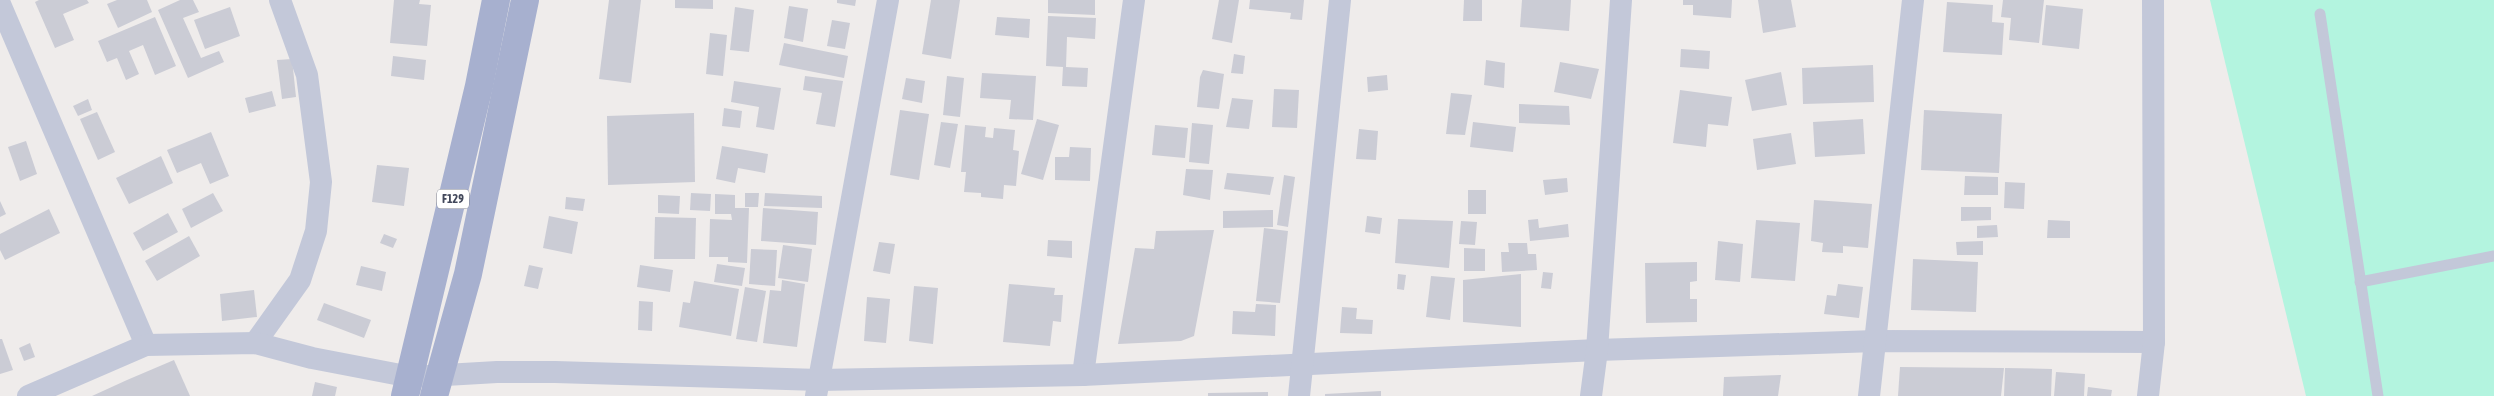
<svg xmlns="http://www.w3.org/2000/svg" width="2494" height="396" viewBox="0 0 2494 396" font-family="'Asap Condensed',sans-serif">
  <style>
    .green { fill: #b3f4df }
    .building { fill: #cbccd5 }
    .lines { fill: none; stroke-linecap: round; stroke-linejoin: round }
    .service { stroke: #c3c8d9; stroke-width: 11 }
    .minor { stroke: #c3c8d9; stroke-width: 22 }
    .primary { stroke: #a7b0cf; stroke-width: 28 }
    .labels { text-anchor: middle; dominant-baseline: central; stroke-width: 5; stroke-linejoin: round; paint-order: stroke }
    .shield { fill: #fff; stroke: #7b7f8c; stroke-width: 1 }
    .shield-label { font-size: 12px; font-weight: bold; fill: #42485b }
  </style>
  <rect width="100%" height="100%" fill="#efeceb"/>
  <!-- green -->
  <polygon class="green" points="2210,0 2494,0 2494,396 2306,396"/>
  <!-- building -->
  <g class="building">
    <polygon points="39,0 87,0 89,3 63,14 74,40 55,48 35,2"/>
    <polygon points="117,0 147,0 152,12 118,28 107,4"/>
    <polygon points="180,0 193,0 199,12 183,18 201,58 219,51 224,62 188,78 158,10"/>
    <polygon points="394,0 420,0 419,4 431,5 427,46 390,43"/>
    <polygon points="609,0 641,0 631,83 599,79"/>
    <polygon points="675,0 713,0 713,9 675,8"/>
    <polygon points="837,0 856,0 855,6 837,3"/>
    <polygon points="931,0 960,0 951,59 922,54"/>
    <polygon points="1048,0 1095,0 1095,15 1048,13"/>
    <polygon points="1219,0 1239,0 1232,43 1212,39"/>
    <polygon points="1250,0 1304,0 1302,20 1290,19 1291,13 1249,9"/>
    <polygon points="1464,0 1482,0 1482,21 1463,21"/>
    <polygon points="1522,0 1571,0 1569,31 1520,27"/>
    <polygon points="1683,0 1732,0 1731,18 1693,15 1693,5 1683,5"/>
    <polygon points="1758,0 1791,0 1796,27 1763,33"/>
    <polygon points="2003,0 2044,0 2039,43 2009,40 2011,18 2001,17"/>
    <polygon points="1947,2 1993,5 1992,22 2004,23 2002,55 1943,52"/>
    <polygon points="2046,5 2083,9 2079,49 2042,45"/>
    <polygon points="789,6 808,9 803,42 784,38"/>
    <polygon points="230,7 240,36 205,49 194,20"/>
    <polygon points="735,7 754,10 749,52 730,50"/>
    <polygon points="1048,16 1096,18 1095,39 1067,37 1066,67 1088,68 1087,87 1062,86 1063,67 1046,66"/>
    <polygon points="155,17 176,66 155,75 143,45 129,51 139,74 126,80 117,58 107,62 98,41"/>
    <polygon points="997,17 1030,19 1029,38 995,35"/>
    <polygon points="832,20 850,23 845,49 827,46"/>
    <polygon points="710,33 727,35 723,76 706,74"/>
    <polygon points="784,43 848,56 844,78 779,65"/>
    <polygon points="1681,49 1710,51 1709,69 1680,67"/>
    <polygon points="1234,54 1245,56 1243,74 1231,73"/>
    <polygon points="393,56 426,60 424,80 391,76"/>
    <polygon points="292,59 296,97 282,99 277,60"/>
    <polygon points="1486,60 1505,63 1504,88 1484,85"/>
    <polygon points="1560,62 1599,69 1591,99 1554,92"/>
    <polygon points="1873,65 1874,102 1803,104 1802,68"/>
    <polygon points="1203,70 1224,74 1219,109 1197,107 1200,77"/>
    <polygon points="1781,72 1787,105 1752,111 1745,80"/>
    <polygon points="982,73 1036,76 1033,120 1009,119 1011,100 980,98"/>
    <polygon points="1387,75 1388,90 1368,92 1367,77"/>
    <polygon points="805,76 843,81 835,127 816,124 822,93 803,90"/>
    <polygon points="947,76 964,78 960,117 943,115"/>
    <polygon points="906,78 925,81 922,103 902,99"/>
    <polygon points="734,81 781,88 774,130 756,127 759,107 731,102"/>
    <polygon points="1274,89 1299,90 1297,128 1272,127"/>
    <polygon points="1680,90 1732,97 1728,126 1708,124 1706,147 1673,143"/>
    <polygon points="272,91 276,106 249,113 245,98"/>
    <polygon points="1451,93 1472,95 1465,135 1446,134"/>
    <polygon points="1232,98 1253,100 1249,129 1226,127"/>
    <polygon points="88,99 92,110 78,116 73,106"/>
    <polygon points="1519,104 1569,106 1570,125 1519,123"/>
    <polygon points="724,108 742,111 740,128 722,126"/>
    <polygon points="900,110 929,114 919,180 890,175"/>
    <polygon points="1924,110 2002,114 1999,173 1921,170"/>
    <polygon points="97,112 115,152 98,160 80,119"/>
    <polygon points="694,113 695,182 608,185 607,116"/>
    <polygon points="1037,119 1059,125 1043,180 1021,174"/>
    <polygon points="1863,119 1865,154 1815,157 1813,122"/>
    <polygon points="941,122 958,124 950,168 934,165"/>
    <polygon points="1473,122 1516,127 1513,152 1470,147"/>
    <polygon points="1192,123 1213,125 1209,164 1189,162"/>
    <polygon points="965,125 986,127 985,137 993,138 994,128 1015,130 1013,150 1019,151 1016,186 1004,185 1003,199 981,197 981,193 964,192 966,172 961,172"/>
    <polygon points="1155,125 1188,128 1185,158 1152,155"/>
    <polygon points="1359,129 1378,131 1376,160 1356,159"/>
    <polygon points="211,132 229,176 210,184 201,163 177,173 167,150"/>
    <polygon points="1791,133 1796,164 1757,170 1753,139"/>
    <polygon points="26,141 37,174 20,181 8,147"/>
    <polygon points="722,146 768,154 765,173 738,168 735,183 716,179"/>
    <polygon points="1070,147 1091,148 1090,181 1055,180 1055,157 1069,157"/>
    <polygon points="161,156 173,183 129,204 116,178"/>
    <polygon points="377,165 409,168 404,206 372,202"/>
    <polygon points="1186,169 1213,170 1210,200 1183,195"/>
    <polygon points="1227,173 1274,177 1270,195 1224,189"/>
    <polygon points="1284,175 1295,177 1288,227 1277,225"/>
    <polygon points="1965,176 1998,177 1998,195 1964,195"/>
    <polygon points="1567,178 1568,192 1545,195 1543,180"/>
    <polygon points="2005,182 2025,183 2024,209 2004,208"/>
    <rect x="1468" y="190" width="18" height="24"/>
    <polygon points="213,193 223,211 191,228 182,209"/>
    <polygon points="691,193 711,194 710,211 690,210"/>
    <polygon points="745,193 759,193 758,207 745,207"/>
    <polygon points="765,193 822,196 822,208 764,206"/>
    <polygon points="715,194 735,195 735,208 749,208 747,263 728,262 728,257 709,257 710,219 732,220 731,214 715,214"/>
    <polygon points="658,195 680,196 679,214 658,213"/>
    <polygon points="566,197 585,199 583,211 565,209"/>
    <polygon points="1814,200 1872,204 1868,248 1843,246 1843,253 1822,252 1823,243 1811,241"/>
    <polygon points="0,201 6,214 0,217"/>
    <polygon points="1961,207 1991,207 1991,220 1961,221"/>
    <polygon points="763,208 818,212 816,245 761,241"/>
    <polygon points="49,209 60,233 5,260 0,250 0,234"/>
    <polygon points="1273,210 1273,227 1223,228 1223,211"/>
    <polygon points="168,213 178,232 143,251 133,233"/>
    <polygon points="549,216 578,222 572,254 543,248"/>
    <polygon points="1367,216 1382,218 1380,234 1365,232"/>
    <polygon points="655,217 696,218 695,259 654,259"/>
    <polygon points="1398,219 1453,221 1449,268 1395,263"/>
    <polygon points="1538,219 1539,228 1568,224 1569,237 1530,241 1528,220"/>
    <polygon points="1756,220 1800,223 1795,281 1751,278"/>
    <polygon points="2048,220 2070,221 2070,238 2047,238"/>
    <polygon points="1461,221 1477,222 1475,245 1459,244"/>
    <polygon points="1997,225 1998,237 1977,238 1977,226"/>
    <polygon points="1264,228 1288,231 1280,303 1256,301"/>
    <polygon points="1214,230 1194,336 1181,341 1118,344 1135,248 1154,249 1156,231"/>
    <polygon points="384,234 397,239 393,248 380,243"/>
    <polygon points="189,236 200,256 157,281 145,261"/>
    <polygon points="1048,240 1072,241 1072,258 1047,256"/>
    <polygon points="1718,241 1743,244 1740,282 1715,280"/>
    <polygon points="1983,241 1983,255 1957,255 1956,242"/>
    <polygon points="879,242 895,244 890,274 873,271"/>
    <polygon points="1508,243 1527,243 1528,254 1536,254 1537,270 1502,272 1501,252 1509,252"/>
    <polygon points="783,245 812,249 808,282 778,278"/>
    <polygon points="1464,248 1485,249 1485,271 1464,271"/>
    <polygon points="751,249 777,250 775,286 749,284"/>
    <polygon points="1913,259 1978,262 1976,312 1911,310"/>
    <polygon points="1697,262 1697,281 1690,282 1690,299 1697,299 1697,322 1646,323 1645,263"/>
    <polygon points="717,264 745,268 742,286 714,282"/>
    <polygon points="529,265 543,268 538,289 524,286"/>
    <polygon points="640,265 673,270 670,292 637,287"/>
    <polygon points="361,266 386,272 382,291 356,285"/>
    <polygon points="1543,272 1553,273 1551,289 1541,288"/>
    <polygon points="1398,274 1406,275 1404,290 1397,289"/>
    <polygon points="1521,274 1521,327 1463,322 1463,280"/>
    <polygon points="1431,276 1455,278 1450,320 1426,317"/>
    <polygon points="782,280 805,284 797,347 763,343 770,290 781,291"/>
    <polygon points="694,281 739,289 731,336 679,327 683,302 690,303"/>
    <polygon points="1009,284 1055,288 1054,295 1063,295 1061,322 1053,321 1050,346 1003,342"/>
    <polygon points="1838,284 1863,287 1859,318 1824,314 1827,295 1836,296"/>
    <polygon points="914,286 938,288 933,344 909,341"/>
    <polygon points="745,287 766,291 757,342 736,339"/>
    <polygon points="254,290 257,317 222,321 220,294"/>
    <polygon points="867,297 890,299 886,343 864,341"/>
    <polygon points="639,301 653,302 652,331 638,330"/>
    <polygon points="324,303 371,320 364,338 317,320"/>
    <polygon points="1256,304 1276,305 1275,336 1232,334 1233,311 1255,312"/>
    <polygon points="1342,307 1357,308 1356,319 1373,320 1372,334 1340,333"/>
    <polygon points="0,339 2,339 13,370 0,374"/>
    <polygon points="30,343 35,357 24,361 19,348"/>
    <polygon points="174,360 190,396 92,396 127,380"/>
    <polygon points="1900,367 2004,368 2001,396 1898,396"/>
    <polygon points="2005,368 2052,369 2051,396 2004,396"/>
    <polygon points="2056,372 2085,374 2084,396 2054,396"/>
    <polygon points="1781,375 1778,396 1723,396 1724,377"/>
    <polygon points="315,382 337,387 335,396 312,396"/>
    <polygon points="2088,387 2112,390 2111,396 2087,396"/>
    <polygon points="1381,391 1381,396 1325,396 1325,394"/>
    <polygon points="1268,392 1268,396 1208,396 1208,393"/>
  </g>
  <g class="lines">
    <!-- service -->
    <g class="service">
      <polyline points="2320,14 2378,396"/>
      <polyline points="2360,282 2494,256"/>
    </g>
    <!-- minor -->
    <g class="minor">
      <polyline points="0,4 146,345"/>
      <polyline points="255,343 300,280 316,231 321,182 307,75 280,0"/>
      <polyline points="1083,375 1134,0"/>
      <polyline points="28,396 146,345 255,343 312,358 411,377 497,372 555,372 819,380 1083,375 1597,350 1876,341 2154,342"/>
      <polyline points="816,396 888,0"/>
      <polyline points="1299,396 1340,0"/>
      <polyline points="1591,396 1597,350 1621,0"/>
      <polyline points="1869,396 1913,0"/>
      <polyline points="2148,396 2154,342 2153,0"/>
    </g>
    <!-- primary -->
    <g class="primary">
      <polyline points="405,396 479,86 496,0"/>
      <polyline points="434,396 468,274 525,0"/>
    </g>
  </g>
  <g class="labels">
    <!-- shield labels -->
    <rect class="shield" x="437" y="189.5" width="32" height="19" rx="4"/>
    <g class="shield-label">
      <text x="453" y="199">F129</text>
    </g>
  </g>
</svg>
